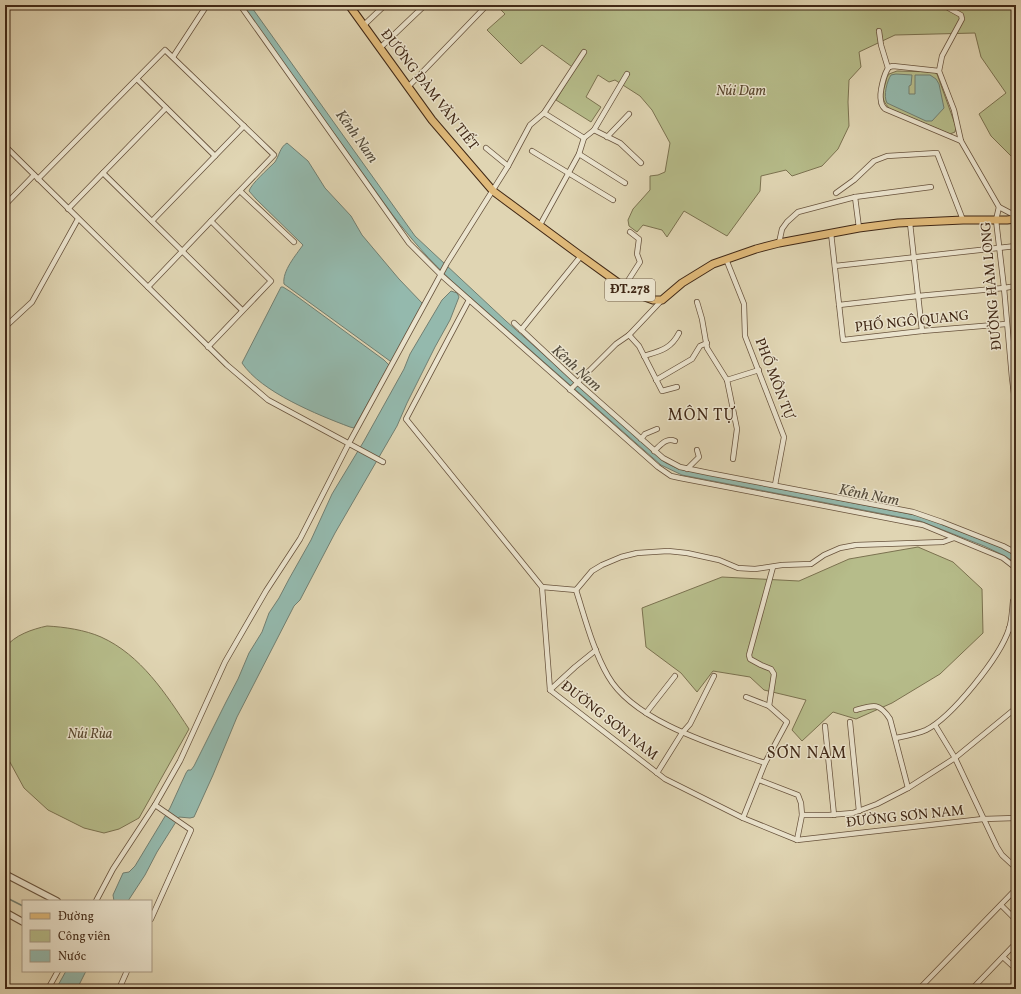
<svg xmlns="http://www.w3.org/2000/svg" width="1021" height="994" viewBox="0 0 1021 994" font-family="Vollkorn,serif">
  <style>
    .green { fill: #b6bc8a; stroke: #7b7250 }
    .water { fill: #94b9ad; stroke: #727f71 }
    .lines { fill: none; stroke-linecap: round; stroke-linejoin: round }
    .stream { stroke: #727f71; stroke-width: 1.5 }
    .minor-casing { stroke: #68533d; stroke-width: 6 }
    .tertiary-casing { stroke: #68533d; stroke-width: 8 }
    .primary-casing { stroke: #402816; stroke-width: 9 }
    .minor { stroke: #ebe4ce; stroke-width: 4.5 }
    .tertiary { stroke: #ebe4ce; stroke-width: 5.5 }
    .primary { stroke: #e0ba7a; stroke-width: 7 }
    .labels { text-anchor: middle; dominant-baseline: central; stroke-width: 3; stroke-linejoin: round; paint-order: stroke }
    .shield { fill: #ebe4ce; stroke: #73604d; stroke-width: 1 }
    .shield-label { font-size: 13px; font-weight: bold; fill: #402816 }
    .street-label { font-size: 14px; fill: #402816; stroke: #ebe4ce }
    .park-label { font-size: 14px; font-style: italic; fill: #58462d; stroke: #ebe4ce }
    .water-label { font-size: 15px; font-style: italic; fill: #554c3c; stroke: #ebe4ce }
    .quarter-label { font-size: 16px; letter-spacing: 1px; fill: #402816; stroke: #ebe4ce }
  </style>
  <rect width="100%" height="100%" fill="#e0d5b3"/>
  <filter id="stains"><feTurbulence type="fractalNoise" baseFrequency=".005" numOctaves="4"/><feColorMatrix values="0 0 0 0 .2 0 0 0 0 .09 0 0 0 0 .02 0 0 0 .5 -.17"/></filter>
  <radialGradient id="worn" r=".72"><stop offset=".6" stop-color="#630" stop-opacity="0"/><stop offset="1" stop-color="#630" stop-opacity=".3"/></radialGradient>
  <!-- green -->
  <g class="green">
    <polygon points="496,5 1016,5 1016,161 991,136 979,114 1006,93 981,57 975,33 895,35 859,52 861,67 849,80 848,102 849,126 838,149 822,166 792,176 786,170 761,176 760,191 727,236 684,211 667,237 662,230 643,225 637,232 629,226 628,220 633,209 650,190 650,176 658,175 665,172 670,143 652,110 640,96 615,80 609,82 598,75 586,97 601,107 591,122 556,100 575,69 542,45 521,64 487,30 505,14"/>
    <path d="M897 71 934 72 937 74 956 127 955 132 950 134 890 109C878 97 884 91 887 77L889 74Z"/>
    <polygon points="918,547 953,562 982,589 983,633 940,674 892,703 856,719 833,712 802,741 792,730 806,700 764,690 750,677 713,671 697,692 681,673 646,647 642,608 722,577 799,581 849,559"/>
    <path d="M47 626C65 627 85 630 101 637 141 655 166 694 189 729L139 818 119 829 104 833 84 828 48 810 24 788 5 753V648C14 635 33 629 47 626Z"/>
  </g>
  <!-- water -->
  <g class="water">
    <path d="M242 5H250L415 236 506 321 654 453 666 463 679 469 920 516 1003 548 1016 557V563L1003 555 984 546 920 521 682 475 661 465 453 282C430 261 411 239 392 214Z"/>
    <path d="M896 74 912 75 911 85 909 86V94H915V75H930L936 79 939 84 944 108 932 121H926L887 103C883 96 887 81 891 75Z"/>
    <path d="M287 143 308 161 325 188 351 216 362 235 399 279 422 303V305L392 361H390L284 284C282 271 296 255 303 245L256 199 249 191C251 184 268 169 275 162 279 156 280 147 287 143Z"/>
    <path d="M281 287H283L291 292 384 360 389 365 354 428 350 427C318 415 261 392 242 363Z"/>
    <polygon points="451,291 457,293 459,297 450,320 435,347 407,403 397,426 335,533 300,600 294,606 237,717 213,775 194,817 190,818 179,817 157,852 145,875 128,901 114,901 113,895 123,873 129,872 135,866 170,808 186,773 188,770 191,770 194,766 226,702 238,679 249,653 262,632 269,613 279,598 289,579 311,540 332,494 364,441 404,369 410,354 442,300"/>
    <polygon points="66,971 86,971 77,989 56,989"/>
  </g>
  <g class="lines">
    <!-- stream -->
    <polyline class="stream" points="5,897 23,906"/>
    <defs>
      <g id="minor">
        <polyline points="240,5 409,243 441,275 658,467 671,476 680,478 923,525 1003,558 1016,568"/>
        <polyline points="943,5 961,15 962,19 942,56 939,71 954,110 961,141 999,207 996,220 1004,288 1012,378 1016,410"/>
        <polyline points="363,26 385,5"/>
        <polyline points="879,31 881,45 888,68"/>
        <polyline points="380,48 425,5"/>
        <polyline points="173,57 207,5"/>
        <path d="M939 71 893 66 889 67C884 73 879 93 881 101 881 104 883 107 885 109L961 141"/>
        <polyline points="137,79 215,156"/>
        <polyline points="408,87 487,5"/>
        <polyline points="544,113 584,138"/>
        <polyline points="594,130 620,143 641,163"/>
        <polyline points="607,137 629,114"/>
        <polyline points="5,146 227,365 268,400 383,462"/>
        <polyline points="486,148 508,166"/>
        <polyline points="532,151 613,200"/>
        <polyline points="579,154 625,183"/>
        <polyline points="103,173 242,310"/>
        <polyline points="38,179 165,50 274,155 148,287"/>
        <polyline points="240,191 294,242"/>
        <polyline points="836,193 854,180 874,161 887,156 937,153 963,220"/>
        <polyline points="5,205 34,175"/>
        <polyline points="999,207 1016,216"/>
        <polyline points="68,209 166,108"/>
        <polyline points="152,221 244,126"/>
        <polyline points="910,223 922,331"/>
        <polyline points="540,225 579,154 584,138 594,130 627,74"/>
        <polyline points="859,228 855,197 931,187"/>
        <polyline points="831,233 843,340 922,331 1006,324"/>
        <polyline points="779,243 782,229 787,222 798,212 855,197"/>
        <polyline points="726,259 744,304 745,336 784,437 775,485"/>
        <polyline points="835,266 1016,246"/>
        <polyline points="624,287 640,262 637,254 639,239 630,232"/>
        <polyline points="469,300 406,419 542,587 550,690 665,779 743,818 797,840 983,819 1016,818"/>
        <polyline points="697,302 702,319 707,348 727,380 737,429 733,459"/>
        <polyline points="839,305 918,296 1004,288 1016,286"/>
        <polyline points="514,323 577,382 663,458 680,467 709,473 913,512 942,522 1003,546 1016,553"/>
        <polyline points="5,327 32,302 78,219"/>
        <polyline points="521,330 581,256"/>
        <polyline points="629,335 639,346 662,391 677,387"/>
        <polyline points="208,347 271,281 211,221"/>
        <path d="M644 356C660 351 671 349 679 333"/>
        <polyline points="656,380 692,359 700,346 707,343"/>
        <polyline points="727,380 759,370"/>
        <polyline points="570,390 616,344 629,335 662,300"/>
        <polyline points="641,439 645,434 657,429"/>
        <path d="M654 451C660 446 666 437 675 441"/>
        <polyline points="687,469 699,457 697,450"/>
        <polyline points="542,587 576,590"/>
        <polyline points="576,590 592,571 602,565 621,557 637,553 668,551 687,553 719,560 738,568 755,569 782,565 811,564 824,555 840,548 856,545 943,542 954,538"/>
        <path d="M576 590C585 618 593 650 608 676 634 722 717 746 765 763"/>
        <polyline points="1009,628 1016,632"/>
        <polyline points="550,690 575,667 596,650"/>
        <polyline points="769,706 774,674 771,669 761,665 750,659 749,655 773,567"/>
        <path d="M856 710C873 705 879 702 890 719L908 788"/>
        <polyline points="646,713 675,676"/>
        <polyline points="850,722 859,811"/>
        <polyline points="935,725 955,758 997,847 1002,855 1016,868"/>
        <polyline points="825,726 834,815"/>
        <path d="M896 738C906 736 917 734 926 730 952 717 1000 657 1009 629 1012 620 1012 610 1013 601"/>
        <polyline points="657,773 682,733 690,724 714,676"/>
        <polyline points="759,780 798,795 801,803 802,815 829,815 853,813 877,804 908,788 955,758 1016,708"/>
        <polyline points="743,818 765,763 787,722 769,706 746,697"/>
        <polyline points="797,840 802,815"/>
        <polyline points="96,901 113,869 155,805 180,761 225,662 266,591 300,539 349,443 447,263 508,166 530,125 544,113 584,52"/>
        <polyline points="1001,905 1016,920"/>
        <polyline points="151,919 191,830 155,805"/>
        <polyline points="1003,957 1016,969"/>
        <polyline points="48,989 58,971"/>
        <polyline points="119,989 127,971"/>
        <polyline points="921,989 920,988 1016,889"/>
        <polyline points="972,989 1016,943"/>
      </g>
      <g id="tertiary">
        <polyline points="5,874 57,901"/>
        <polyline points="5,912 23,922"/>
      </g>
      <polyline id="primary" points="349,5 432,120 493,191 581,256 624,287 642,296 653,300 662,300 682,283 713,264 756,249 779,243 859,228 898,223 963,220 1007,220 1016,219"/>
    </defs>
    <!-- minor casing -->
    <use href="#minor" class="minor-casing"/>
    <!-- tertiary casing -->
    <use href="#tertiary" class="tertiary-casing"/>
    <!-- primary casing -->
    <use href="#primary" class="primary-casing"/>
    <!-- minor -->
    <use href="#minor" class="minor"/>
    <!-- tertiary -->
    <use href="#tertiary" class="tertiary"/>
    <!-- primary -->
    <use href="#primary" class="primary"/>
  </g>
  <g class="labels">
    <!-- shield labels -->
    <rect class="shield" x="605" y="279" width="50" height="22" rx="3"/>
    <g class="shield-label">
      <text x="630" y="290">ĐT.278</text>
    </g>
    <!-- street labels -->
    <g class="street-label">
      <text transform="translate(429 90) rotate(52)">ĐƯỜNG ĐÀM VĂN TIẾT</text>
      <text transform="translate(992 286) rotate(-95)">ĐƯỜNG HÀM LONG</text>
      <text transform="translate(912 322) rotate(-6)">PHỐ NGÔ QUANG</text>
      <text transform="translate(774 379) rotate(69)">PHỐ MÔN TỰ</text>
      <text transform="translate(609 721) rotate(38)">ĐƯỜNG SƠN NAM</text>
      <text transform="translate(905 817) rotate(-6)">ĐƯỜNG SƠN NAM</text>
    </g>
    <!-- park labels -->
    <g class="park-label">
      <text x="741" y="91">Núi Dạm</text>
      <text x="90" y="734">Núi Rùa</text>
    </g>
    <!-- water labels -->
    <g class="water-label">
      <text transform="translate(356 137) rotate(54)">Kênh Nam</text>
      <text transform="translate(576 369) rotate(42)">Kênh Nam</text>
      <text transform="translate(869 496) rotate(11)">Kênh Nam</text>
    </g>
    <!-- quarter labels -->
    <g class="quarter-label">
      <text x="702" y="416">MÔN TỰ</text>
      <text x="807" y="754">SƠN NAM</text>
    </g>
  </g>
  <!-- margin -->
  <rect width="1021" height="994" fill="none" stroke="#e0d5b3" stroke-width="20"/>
  <rect x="6" y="6" width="1009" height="982" fill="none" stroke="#402816" stroke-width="2"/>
  <rect x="10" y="10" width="1001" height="974" fill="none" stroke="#402816"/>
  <!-- legend -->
  <rect x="22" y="900" width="130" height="72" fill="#ebe4ce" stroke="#a79984"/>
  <rect x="30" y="913" width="20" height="6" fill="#e0ba7a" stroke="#a79984"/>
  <text x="58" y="920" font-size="12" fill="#402816">Đường</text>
  <rect x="30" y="930" width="20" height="12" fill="#b6bc8a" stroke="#a79984"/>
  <text x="58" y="940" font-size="12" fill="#402816">Công viên</text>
  <rect x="30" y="950" width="20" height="12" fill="#94b9ad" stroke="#a79984"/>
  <text x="58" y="960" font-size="12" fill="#402816">Nước</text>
  <rect width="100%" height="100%" filter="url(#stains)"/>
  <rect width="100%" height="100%" fill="url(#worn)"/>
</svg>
